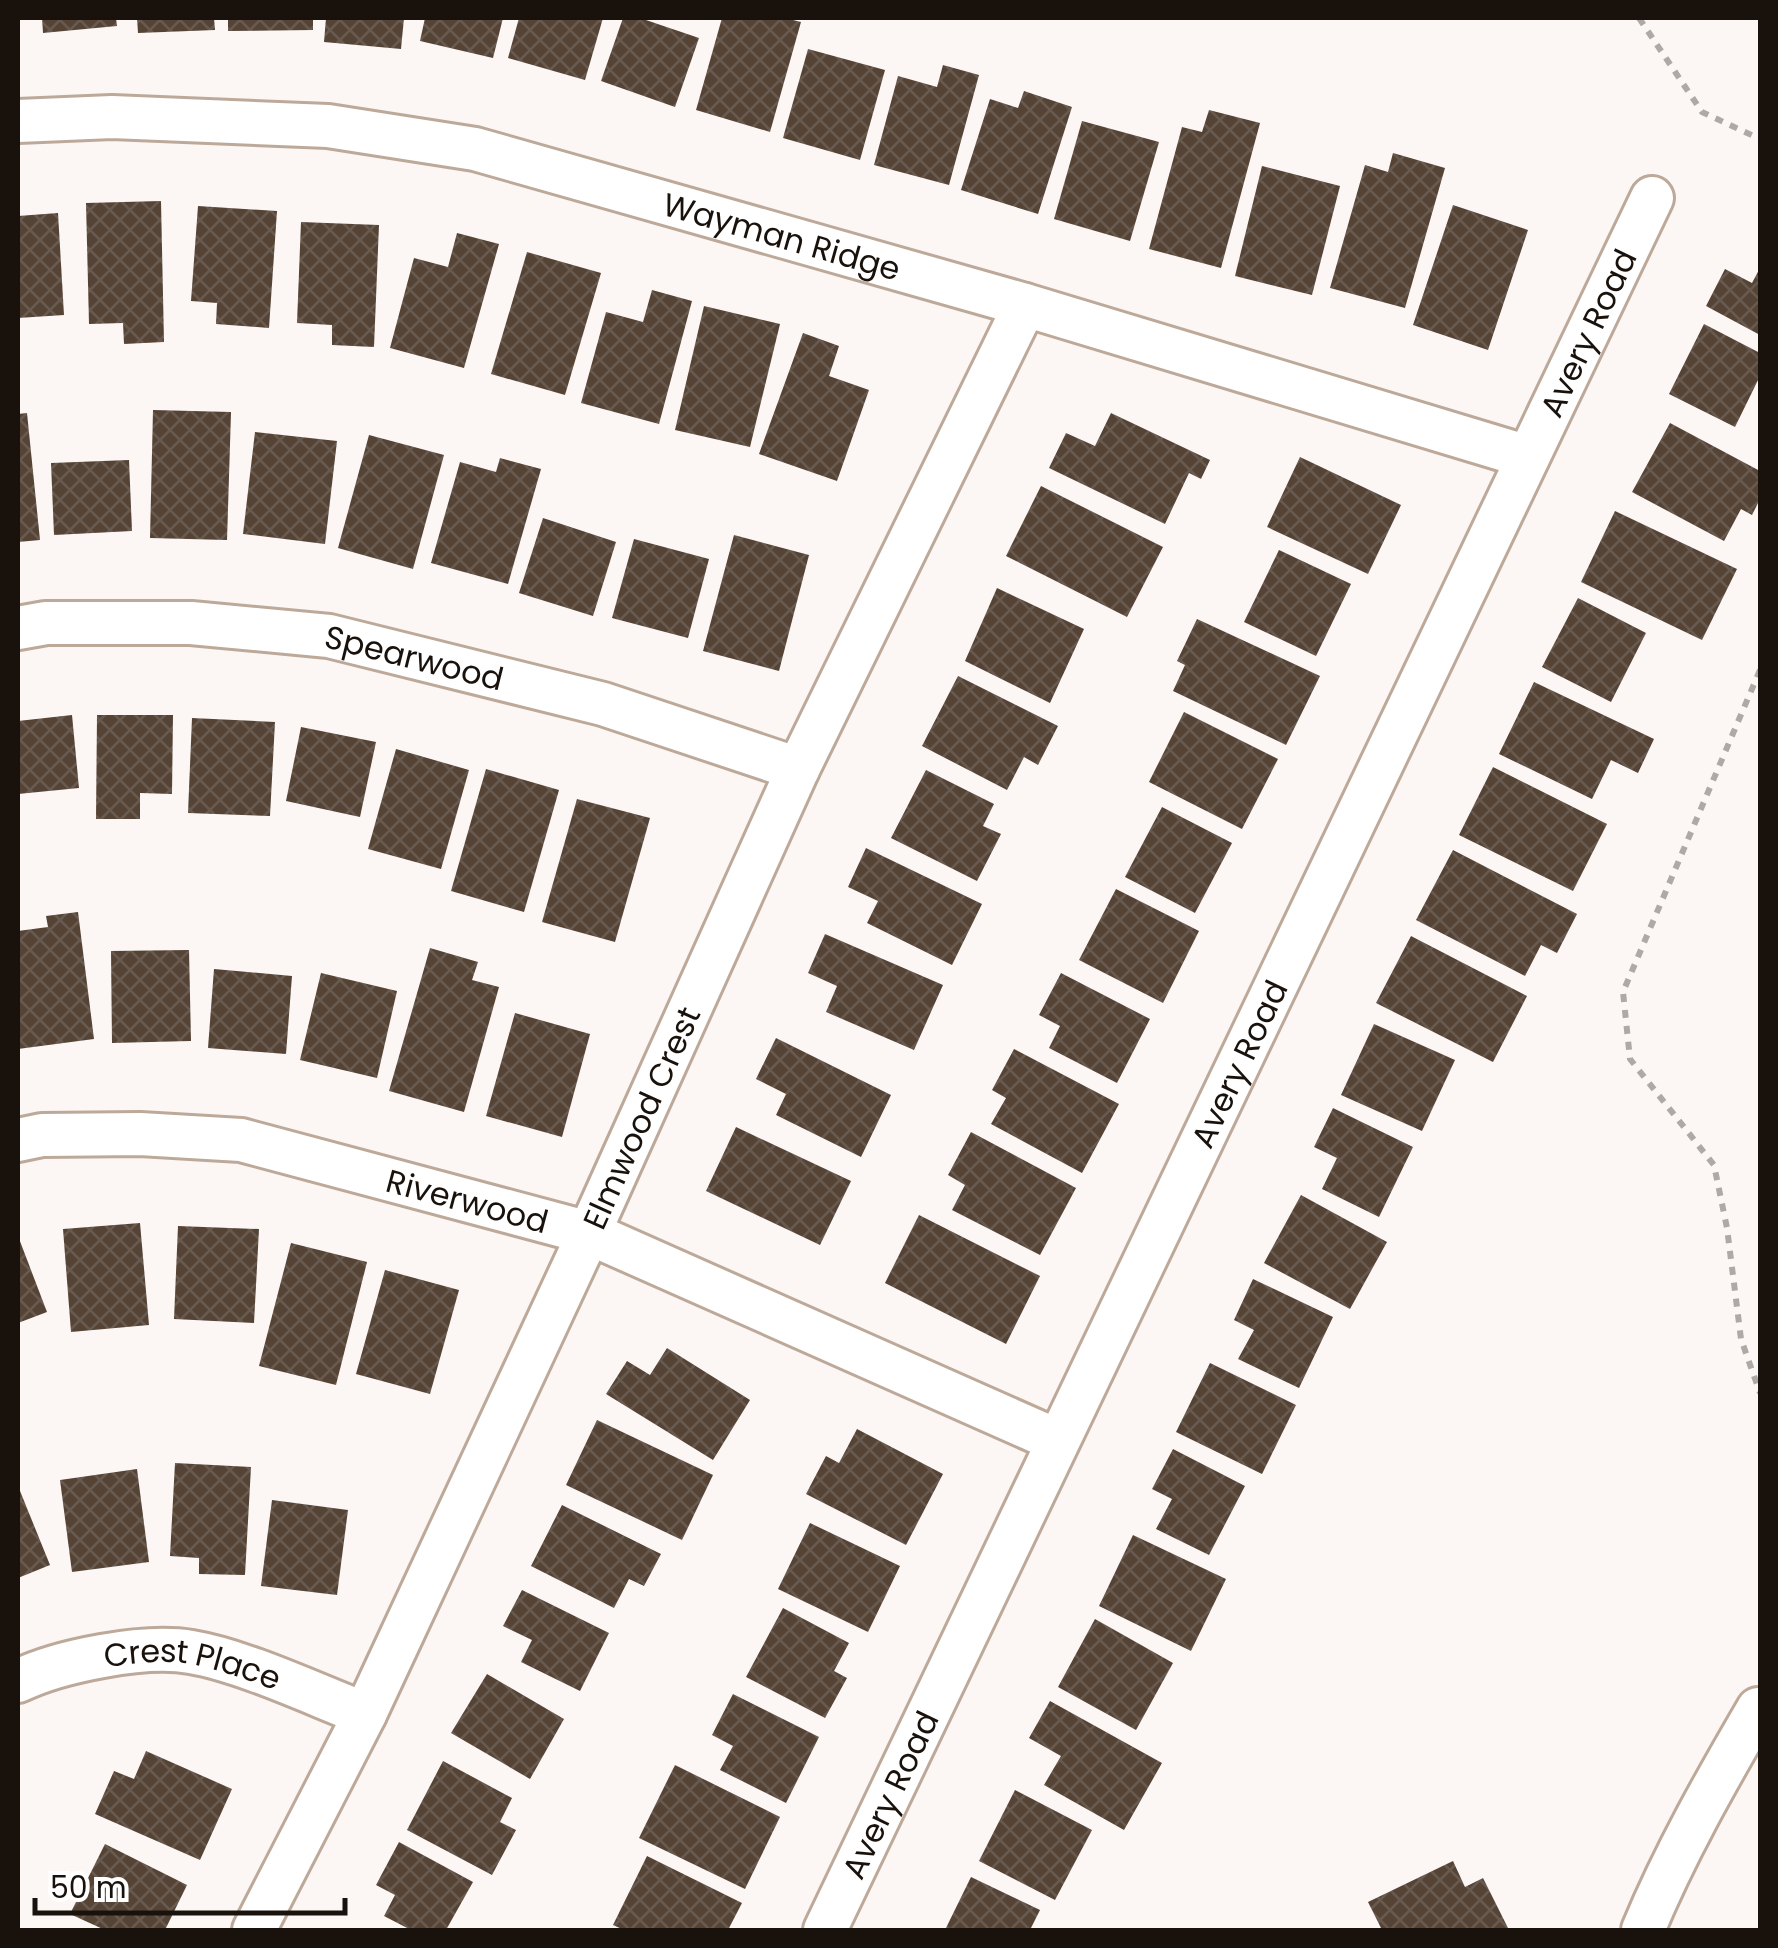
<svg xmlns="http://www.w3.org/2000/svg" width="1778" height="1948" viewBox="0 0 1778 1948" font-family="Poppins,sans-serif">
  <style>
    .building { fill: url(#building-cross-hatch) }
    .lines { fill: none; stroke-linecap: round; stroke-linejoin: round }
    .minor-casing { stroke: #bda999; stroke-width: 48 }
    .path { stroke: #aea9a5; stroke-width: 6; stroke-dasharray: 8 8; stroke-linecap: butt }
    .minor { stroke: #fff; stroke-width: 42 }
    .labels { text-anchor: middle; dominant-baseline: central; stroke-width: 10; stroke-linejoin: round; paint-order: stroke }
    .street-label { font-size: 32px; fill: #19120c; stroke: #fff }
  </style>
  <defs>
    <pattern id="building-cross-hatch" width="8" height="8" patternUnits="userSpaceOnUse" patternTransform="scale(2.5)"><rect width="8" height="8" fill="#554336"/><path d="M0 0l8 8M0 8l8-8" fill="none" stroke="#695a50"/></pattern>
  </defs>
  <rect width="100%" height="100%" fill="#fcf7f4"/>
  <!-- building -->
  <g class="building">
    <polygon points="42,18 116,18 117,26 43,33"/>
    <polygon points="137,18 214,18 215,30 138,33"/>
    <polygon points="228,18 313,18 313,30 228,31"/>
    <polygon points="326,18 404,18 401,49 324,42"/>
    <polygon points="425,18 503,18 493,58 420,41"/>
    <polygon points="519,18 603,18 585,80 508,58"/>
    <polygon points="623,18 640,18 699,38 675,107 601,81"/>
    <polygon points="722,18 785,18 801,22 770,132 696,110"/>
    <polygon points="808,49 885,70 860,160 783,138"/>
    <polygon points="943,65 979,75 949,185 874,165 898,76 937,87"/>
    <polygon points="1024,91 1072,107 1038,214 961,190 990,99 1018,108"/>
    <polygon points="1209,110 1260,123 1221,268 1149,249 1182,127 1202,132"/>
    <polygon points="1082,121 1159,142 1130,241 1054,219"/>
    <polygon points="1393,153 1445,168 1405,308 1330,288 1365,165 1388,172"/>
    <polygon points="1262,166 1340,186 1312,295 1235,276"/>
    <polygon points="161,201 164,342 124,344 123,323 89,324 86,203"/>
    <polygon points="1453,205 1528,230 1488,350 1413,325"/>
    <polygon points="198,206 277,211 269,328 216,324 217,303 191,301"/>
    <polygon points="58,213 64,315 18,318 18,216"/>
    <polygon points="301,222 379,225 374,347 332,345 332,325 297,323"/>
    <polygon points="457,233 499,244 464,368 390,348 414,258 448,267"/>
    <polygon points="527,252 601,273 565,395 491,374"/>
    <polygon points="1760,268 1760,335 1706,306 1725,269 1752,283"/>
    <polygon points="652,290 692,301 659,424 581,403 606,312 643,322"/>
    <polygon points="704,306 780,324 750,447 675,430"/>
    <polygon points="1704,324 1760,353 1760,376 1735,427 1669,394"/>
    <polygon points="803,333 839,346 829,376 869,390 837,481 759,454"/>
    <polygon points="153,410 231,412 227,540 150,538"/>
    <polygon points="27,413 40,540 18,542 18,414"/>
    <polygon points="1111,413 1210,460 1201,479 1189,473 1165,524 1049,468 1066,433 1095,446"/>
    <polygon points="1670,423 1760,471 1760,499 1752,515 1741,509 1724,541 1632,492"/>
    <polygon points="255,432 337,441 325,544 243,534"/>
    <polygon points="369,435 444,455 413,569 338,548"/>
    <polygon points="1300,457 1401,505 1368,574 1267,527"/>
    <polygon points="500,458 541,469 508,584 431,563 460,462 496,472"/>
    <polygon points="129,460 132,531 54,535 51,463"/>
    <polygon points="1041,486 1163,547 1127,617 1006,556"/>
    <polygon points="1615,511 1737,569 1702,640 1581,582"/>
    <polygon points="543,518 616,542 593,616 519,593"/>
    <polygon points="734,535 809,555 779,671 703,651"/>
    <polygon points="634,539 709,559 688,638 612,618"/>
    <polygon points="1279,550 1351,584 1316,656 1244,622"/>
    <polygon points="997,588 1084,629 1050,703 965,661"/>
    <polygon points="1578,598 1646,633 1611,702 1542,667"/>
    <polygon points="1197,619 1320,676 1286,745 1173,691 1185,665 1177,661"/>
    <polygon points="958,676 1058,726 1038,765 1024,757 1007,790 922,746"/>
    <polygon points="1534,682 1654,739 1638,773 1611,760 1592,799 1499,754"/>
    <polygon points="1184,712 1278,759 1242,829 1149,782"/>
    <polygon points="72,715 79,788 18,794 18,721"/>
    <polygon points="97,715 173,715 172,794 140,793 140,819 96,819"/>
    <polygon points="192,718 275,722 270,816 188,813"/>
    <polygon points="301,727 376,742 360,817 286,801"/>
    <polygon points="396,749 469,770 441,869 368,849"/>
    <polygon points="1493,767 1607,824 1573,891 1459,835"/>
    <polygon points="486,769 559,790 524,912 451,891"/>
    <polygon points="926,770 994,804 983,826 1001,834 977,881 891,838"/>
    <polygon points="577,799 650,818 615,942 542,922"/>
    <polygon points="1162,807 1232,843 1195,913 1125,877"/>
    <polygon points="866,848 982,904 952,965 867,923 878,901 848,887"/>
    <polygon points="1453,850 1577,914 1557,953 1541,945 1525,976 1416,920"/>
    <polygon points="1116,889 1199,931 1163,1003 1079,960"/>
    <polygon points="78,912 94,1039 18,1049 18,931 48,927 46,916"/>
    <polygon points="825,934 943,985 914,1050 826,1012 837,986 808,973"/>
    <polygon points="1411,936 1527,996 1493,1062 1376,1003"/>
    <polygon points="430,948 478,962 472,980 499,987 464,1112 389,1091"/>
    <polygon points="189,950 191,1041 112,1043 111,951"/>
    <polygon points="214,969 292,976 286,1054 208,1048"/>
    <polygon points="321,973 397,991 377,1078 300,1060"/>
    <polygon points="1061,973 1150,1019 1117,1083 1049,1048 1060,1026 1039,1015"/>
    <polygon points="515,1013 590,1034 562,1137 486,1116"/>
    <polygon points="1374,1024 1455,1060 1422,1131 1341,1095"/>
    <polygon points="776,1038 891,1095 861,1157 776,1115 786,1094 756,1079"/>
    <polygon points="1014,1049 1119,1104 1082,1173 991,1124 1006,1098 992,1090"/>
    <polygon points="1333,1108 1413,1147 1379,1217 1322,1189 1337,1158 1314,1147"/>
    <polygon points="736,1127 851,1181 820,1245 706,1191"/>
    <polygon points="971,1132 1076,1188 1040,1255 952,1210 965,1185 948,1175"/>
    <polygon points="1301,1195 1387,1242 1350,1309 1264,1263"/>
    <polygon points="919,1215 1040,1276 1006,1344 885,1283"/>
    <polygon points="140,1223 149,1325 71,1332 63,1229"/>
    <polygon points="178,1226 259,1229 254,1323 174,1319"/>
    <polygon points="18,1236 47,1312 18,1323"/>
    <polygon points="291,1243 367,1262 336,1385 259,1366"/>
    <polygon points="385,1270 459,1290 430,1394 356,1374"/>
    <polygon points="1253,1279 1333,1317 1299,1388 1238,1359 1254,1330 1234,1320"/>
    <polygon points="667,1348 750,1400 713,1460 606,1394 627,1361 650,1375"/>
    <polygon points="1210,1363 1296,1405 1262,1474 1176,1432"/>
    <polygon points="597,1420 713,1475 682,1540 566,1485"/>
    <polygon points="857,1429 943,1474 906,1545 806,1494 826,1456 839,1463"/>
    <polygon points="1173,1449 1245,1486 1209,1555 1156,1529 1172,1499 1152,1489"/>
    <polygon points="175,1463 251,1467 245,1575 199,1574 199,1558 170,1556"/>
    <polygon points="137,1469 149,1562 72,1572 60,1480"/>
    <polygon points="18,1486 50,1565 18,1578"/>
    <polygon points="272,1500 348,1510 337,1595 261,1586"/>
    <polygon points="562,1505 661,1554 644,1586 629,1579 614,1608 531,1566"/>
    <polygon points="810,1523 900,1566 868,1632 778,1589"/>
    <polygon points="1133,1535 1226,1579 1191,1651 1099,1606"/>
    <polygon points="522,1590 609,1633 580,1691 521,1662 532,1640 503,1626"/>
    <polygon points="783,1608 849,1643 834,1671 847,1678 825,1718 746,1677"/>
    <polygon points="1095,1619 1173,1663 1136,1730 1058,1687"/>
    <polygon points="487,1674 564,1719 530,1779 451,1733"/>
    <polygon points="733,1694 819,1737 786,1803 720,1770 733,1746 712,1735"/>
    <polygon points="1050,1701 1162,1763 1124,1830 1044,1785 1061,1756 1029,1738"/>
    <polygon points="146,1751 232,1789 200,1860 95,1814 114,1771 134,1779"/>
    <polygon points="443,1761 512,1798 500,1822 516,1830 492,1875 407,1830"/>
    <polygon points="675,1765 780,1817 745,1889 639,1838"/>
    <polygon points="1015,1790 1092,1830 1055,1900 979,1861"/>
    <polygon points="399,1842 473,1882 446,1930 411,1930 384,1916 395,1895 376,1885"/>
    <polygon points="105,1844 187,1885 165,1930 105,1930 70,1914"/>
    <polygon points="647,1856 742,1903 728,1930 624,1930 613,1925"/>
    <polygon points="1453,1861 1465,1887 1483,1878 1509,1930 1382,1930 1368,1902"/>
    <polygon points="971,1877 1040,1910 1030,1930 945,1930"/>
  </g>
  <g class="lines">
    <defs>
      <g id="minor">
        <path id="s1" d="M18 121 112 117 328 126 475 149 1025 305 1528 457"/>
        <path id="s2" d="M18 628 46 623H191L329 636 603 704 798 769"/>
        <path id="s3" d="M18 1140 42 1135 140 1134 241 1140 589 1233 1058 1441"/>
        <path id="s4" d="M18 1681C59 1661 144 1644 191 1652 244 1661 313 1694 365 1714"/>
        <path id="s5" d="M254 1930 365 1714 589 1233 798 769 1025 305"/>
        <path id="s6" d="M825 1930 1652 198"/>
        <path d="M1643 1930C1675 1853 1716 1781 1758 1709L1760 1711"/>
      </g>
    </defs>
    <!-- minor casing -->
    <use href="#minor" class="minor-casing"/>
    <!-- path -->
    <g class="path">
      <polyline points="1639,18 1702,112 1760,139"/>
      <polyline points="1760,670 1623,992 1630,1059 1714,1165 1727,1228 1741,1339 1760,1393"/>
    </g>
    <!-- minor -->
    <use href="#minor" class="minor"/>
  </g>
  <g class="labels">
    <!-- street labels -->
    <g class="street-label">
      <text stroke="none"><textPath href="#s1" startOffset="778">Wayman Ridge</textPath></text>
      <text stroke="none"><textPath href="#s6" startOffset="1770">Avery Road</textPath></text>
      <text stroke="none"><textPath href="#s2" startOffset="400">Spearwood</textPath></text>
      <text stroke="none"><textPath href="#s6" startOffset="960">Avery Road</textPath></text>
      <text stroke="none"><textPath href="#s5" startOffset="900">Elmwood Crest</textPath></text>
      <text stroke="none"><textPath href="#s3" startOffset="458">Riverwood</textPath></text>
      <text stroke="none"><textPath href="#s4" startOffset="180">Crest Place</textPath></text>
      <text stroke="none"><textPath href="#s6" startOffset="150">Avery Road</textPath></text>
    </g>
  </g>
  <!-- border -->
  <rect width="1778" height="1948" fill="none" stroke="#19120c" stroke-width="40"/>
  <!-- scale -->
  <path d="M35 1898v15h310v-15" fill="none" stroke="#19120c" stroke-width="5"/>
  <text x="50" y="1898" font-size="30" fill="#19120c" stroke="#ffffff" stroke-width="8" paint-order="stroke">50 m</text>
</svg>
